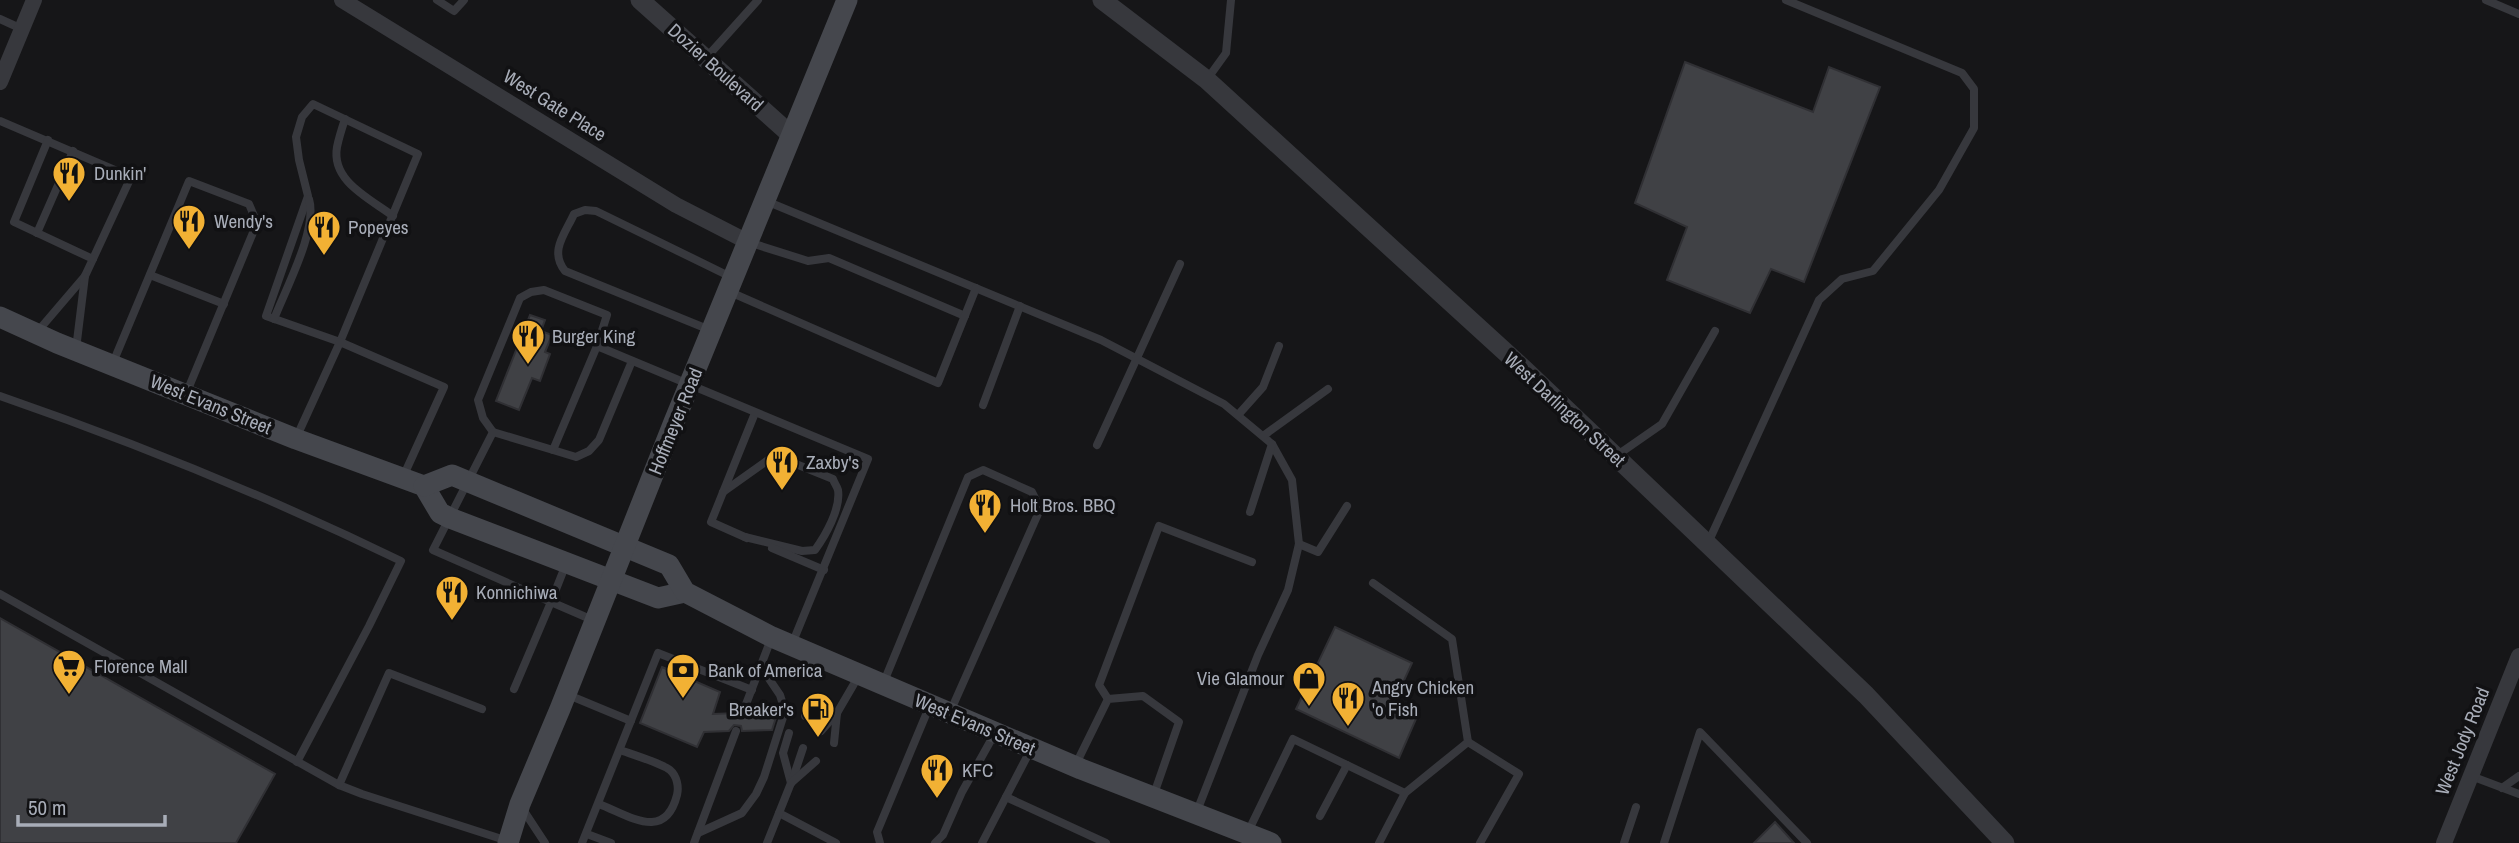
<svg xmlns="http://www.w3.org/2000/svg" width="2519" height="843" viewBox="0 0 2519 843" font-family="'Archivo Narrow',sans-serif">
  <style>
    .building { fill: #404145; stroke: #303034; stroke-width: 2 }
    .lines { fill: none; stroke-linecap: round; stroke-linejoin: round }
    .service { stroke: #37383d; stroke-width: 8 }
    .minor { stroke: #37383d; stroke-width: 16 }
    .tertiary { stroke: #37383d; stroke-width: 19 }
    .secondary { stroke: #45474d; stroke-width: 21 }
    .labels { text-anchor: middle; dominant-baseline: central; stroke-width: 7; stroke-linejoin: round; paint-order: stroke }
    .street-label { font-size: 19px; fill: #a8adb8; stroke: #111113 }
    .poi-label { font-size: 19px; fill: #a8adb8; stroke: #111113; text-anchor: start }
  </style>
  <rect width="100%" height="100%" fill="#161618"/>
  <!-- building -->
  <g class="building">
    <polygon points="1685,62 1813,112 1829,67 1880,87 1804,282 1771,269 1750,313 1667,280 1687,227 1635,203"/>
    <polygon points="530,315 545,320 541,331 552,335 545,352 550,354 540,381 532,378 519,410 496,401"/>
    <polygon points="0,618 275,774 236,843 0,843"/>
    <polygon points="1335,627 1412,663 1395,700 1419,712 1399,758 1296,709"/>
    <polygon points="662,667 720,692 713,714 737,713 738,717 743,718 750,712 778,711 772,730 742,731 741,726 734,725 729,731 704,732 697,747 640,723"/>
    <polygon points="1775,822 1794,843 1754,843"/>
  </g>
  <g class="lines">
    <!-- service -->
    <g class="service">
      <polyline points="437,0 454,11 464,0"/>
      <polyline points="2486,0 2519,14"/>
      <polyline points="0,19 22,29"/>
      <polyline points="706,58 758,0"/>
      <polyline points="1208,78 1226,53 1231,0"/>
      <polygon points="313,104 418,154 340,342 266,316 308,196 299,160 296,137 302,117"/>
      <path d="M345 119C342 128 339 137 337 147 331 181 369 198 393 216"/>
      <polyline points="0,121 131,177 85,276 38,331"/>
      <polyline points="48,140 14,222 93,259"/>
      <polyline points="766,201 1101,340 1224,404 1272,444 1292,480 1299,544 1288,590 1258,655 1197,811"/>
      <polyline points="37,233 73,151"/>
      <polyline points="748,242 808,261 829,258 965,316"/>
      <polyline points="150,275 224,304"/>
      <polyline points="730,292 938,383 976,288"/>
      <path d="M274 319C286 288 318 229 309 199"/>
      <path d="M710 330 565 271C549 251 565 234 574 214L585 210 596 211 733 278"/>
      <polyline points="76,349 85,276"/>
      <polyline points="112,365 189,181 249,204 257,223 186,394"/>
      <path d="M0 396C136 443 271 498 401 561L369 626 297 762"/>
      <polyline points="983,405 1020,306"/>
      <polyline points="1238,415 1263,387 1279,346"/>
      <polyline points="493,432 483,418 478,400 520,298 531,292 544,290 607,315 597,346"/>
      <polyline points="297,436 340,342 444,387 403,477"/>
      <polyline points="1263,436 1328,389"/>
      <polyline points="1097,445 1180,264"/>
      <polyline points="553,450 576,457 589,451 599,440 632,361"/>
      <polyline points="1616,456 1662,424 1715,331"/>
      <path d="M723 492 768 460 781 458 833 479C834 483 837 486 838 490 841 509 825 536 815 550L802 551 745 537"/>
      <polyline points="1250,512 1272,444"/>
      <polyline points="747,538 711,522 755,413"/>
      <polyline points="1708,543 1819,300 1842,279 1873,271 1939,190 1974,128 1974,89 1962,73 1786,0"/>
      <polyline points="1299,544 1318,552 1347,506"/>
      <polyline points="772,548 824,570"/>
      <polyline points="566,564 551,602 595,621"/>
      <polyline points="1373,583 1452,639 1468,742"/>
      <polyline points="0,594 339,785 362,794 508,841"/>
      <polyline points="883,684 968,477 983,470 1032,492 1037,502 1038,514 951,710"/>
      <polyline points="514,689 551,602 433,550 493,432 553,450 597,346 868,459 792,644"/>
      <polyline points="566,694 631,721"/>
      <polyline points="1108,699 1099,685 1159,526 1252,562"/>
      <polyline points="743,712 771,639"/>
      <polyline points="805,716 837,713"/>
      <polyline points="821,731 837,713"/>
      <polyline points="789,733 783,753 791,783"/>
      <polyline points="834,743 837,713 858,677"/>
      <polyline points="1076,764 1108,699 1143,696 1179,722 1154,794"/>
      <polyline points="2471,776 2519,794"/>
      <polyline points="792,781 803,748"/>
      <polyline points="339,785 389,673 482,709"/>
      <polyline points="2502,788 2519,776"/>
      <polyline points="1006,797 1106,843"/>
      <path d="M599 804C630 816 665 842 677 795 679 787 677 776 670 770 663 764 631 754 620 750"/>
      <polyline points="522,808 545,843"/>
      <polyline points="779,813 836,843"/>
      <polyline points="1320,816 1347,765"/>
      <polyline points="698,833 742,813 756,794 764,777 785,711 780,695 761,667"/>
      <polyline points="587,834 611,843"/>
      <polyline points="1247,834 1293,739 1405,793"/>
      <polyline points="582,843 658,653 752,690"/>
      <polyline points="694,843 736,731"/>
      <polyline points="767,843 791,783 816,761"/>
      <polyline points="880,843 877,832 930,705"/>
      <polyline points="935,843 943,835 962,792 995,733"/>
      <polyline points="982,843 1031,749"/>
      <polyline points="1379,843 1405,793 1468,742 1519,774 1480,843"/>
      <polyline points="1624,843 1636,807"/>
      <polyline points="1664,843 1700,732 1807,843"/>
    </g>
    <!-- minor -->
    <g class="minor">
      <polyline points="342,0 676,205 748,242"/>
      <polyline points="0,82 34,0"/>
      <polyline points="2444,843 2519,656"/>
    </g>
    <!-- tertiary -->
    <g class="tertiary">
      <polyline points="640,0 791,135"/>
      <polyline points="1102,0 1207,80 1525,370 1866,695 2005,843"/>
    </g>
    <!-- secondary -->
    <g class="secondary">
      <polyline points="0,317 57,343 296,439 424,486 440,513 450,518 658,598 685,592"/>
      <polyline points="424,486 452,475 669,565 685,592 772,637 1081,769 1271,843"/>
      <polyline points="508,843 520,804 560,709 674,422 847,0"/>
    </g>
  </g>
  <!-- icons -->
  <defs>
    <symbol id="restaurant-pin" viewBox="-11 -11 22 30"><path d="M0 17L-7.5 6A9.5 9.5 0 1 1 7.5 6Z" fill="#f2b134" stroke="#111113"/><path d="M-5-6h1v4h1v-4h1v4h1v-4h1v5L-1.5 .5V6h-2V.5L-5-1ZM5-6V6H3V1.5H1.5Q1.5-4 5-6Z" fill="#111"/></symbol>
    <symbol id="supermarket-pin" viewBox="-11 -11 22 30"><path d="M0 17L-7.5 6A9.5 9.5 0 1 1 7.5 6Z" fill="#f2b134" stroke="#111113"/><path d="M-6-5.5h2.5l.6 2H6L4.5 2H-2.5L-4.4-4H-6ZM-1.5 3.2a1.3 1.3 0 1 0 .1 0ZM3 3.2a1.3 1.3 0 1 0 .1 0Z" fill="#111"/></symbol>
    <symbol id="bank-pin" viewBox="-11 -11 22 30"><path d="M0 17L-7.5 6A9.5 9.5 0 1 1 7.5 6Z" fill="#f2b134" stroke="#111113"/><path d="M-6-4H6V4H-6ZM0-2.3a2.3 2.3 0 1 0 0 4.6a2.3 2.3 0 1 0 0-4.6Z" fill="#111"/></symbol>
    <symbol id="shop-pin" viewBox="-11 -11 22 30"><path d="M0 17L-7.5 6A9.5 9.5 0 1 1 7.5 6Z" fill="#f2b134" stroke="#111113"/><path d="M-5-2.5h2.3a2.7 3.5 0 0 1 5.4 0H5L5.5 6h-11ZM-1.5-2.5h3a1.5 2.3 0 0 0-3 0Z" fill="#111"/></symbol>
    <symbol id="fuel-pin" viewBox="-11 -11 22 30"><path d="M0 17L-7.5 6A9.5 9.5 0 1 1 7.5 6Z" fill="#f2b134" stroke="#111113"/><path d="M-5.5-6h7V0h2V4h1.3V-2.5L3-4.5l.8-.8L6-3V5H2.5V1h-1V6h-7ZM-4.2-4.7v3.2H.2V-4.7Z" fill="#111"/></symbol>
  </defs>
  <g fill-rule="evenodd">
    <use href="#restaurant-pin" x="50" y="154" width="38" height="52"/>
    <use href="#restaurant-pin" x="170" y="202" width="38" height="52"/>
    <use href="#restaurant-pin" x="305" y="208" width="38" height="52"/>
    <use href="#restaurant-pin" x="509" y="317" width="38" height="52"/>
    <use href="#restaurant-pin" x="763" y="443" width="38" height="52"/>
    <use href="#restaurant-pin" x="966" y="486" width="38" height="52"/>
    <use href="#restaurant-pin" x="433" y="573" width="38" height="52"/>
    <use href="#supermarket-pin" x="50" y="647" width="38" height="52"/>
    <use href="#bank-pin" x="664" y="651" width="38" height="52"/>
    <use href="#shop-pin" x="1290" y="659" width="38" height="52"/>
    <use href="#restaurant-pin" x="1329" y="679" width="38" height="52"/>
    <use href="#fuel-pin" x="799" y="690" width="38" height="52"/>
    <use href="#restaurant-pin" x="918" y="751" width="38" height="52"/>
  </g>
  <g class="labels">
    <!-- street labels -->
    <g class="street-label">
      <text transform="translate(716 67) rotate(42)">Dozier Boulevard</text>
      <text transform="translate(555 105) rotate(32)">West Gate Place</text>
      <text transform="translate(211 404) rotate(22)">West Evans Street</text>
      <text transform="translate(1565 409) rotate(43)">West Darlington Street</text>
      <text transform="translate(675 421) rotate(-68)">Hoffmeyer Road</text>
      <text transform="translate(975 724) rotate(23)">West Evans Street</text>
      <text transform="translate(2462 741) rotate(-68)">West Jody Road</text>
    </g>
    <!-- poi labels -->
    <g class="poi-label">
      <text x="94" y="173">Dunkin'</text>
      <text x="214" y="221">Wendy's</text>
      <text x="348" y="227">Popeyes</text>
      <text x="552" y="336">Burger King</text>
      <text x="806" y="462">Zaxby's</text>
      <text x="1010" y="505">Holt Bros. BBQ</text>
      <text x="476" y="592">Konnichiwa</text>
      <text x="94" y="666">Florence Mall</text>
      <text x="708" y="670">Bank of America</text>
      <text x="1284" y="678" text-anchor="end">Vie Glamour</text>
      <text x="1372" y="687">Angry Chicken<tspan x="1372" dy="22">'o Fish</tspan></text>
      <text x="794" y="709" text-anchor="end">Breaker's</text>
      <text x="962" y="770">KFC</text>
    </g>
  </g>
  <!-- scale -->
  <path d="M18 815v10h147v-10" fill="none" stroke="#a8adb8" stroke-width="3.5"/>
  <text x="28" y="815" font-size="21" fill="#a8adb8" stroke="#111113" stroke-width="5" paint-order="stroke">50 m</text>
</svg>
